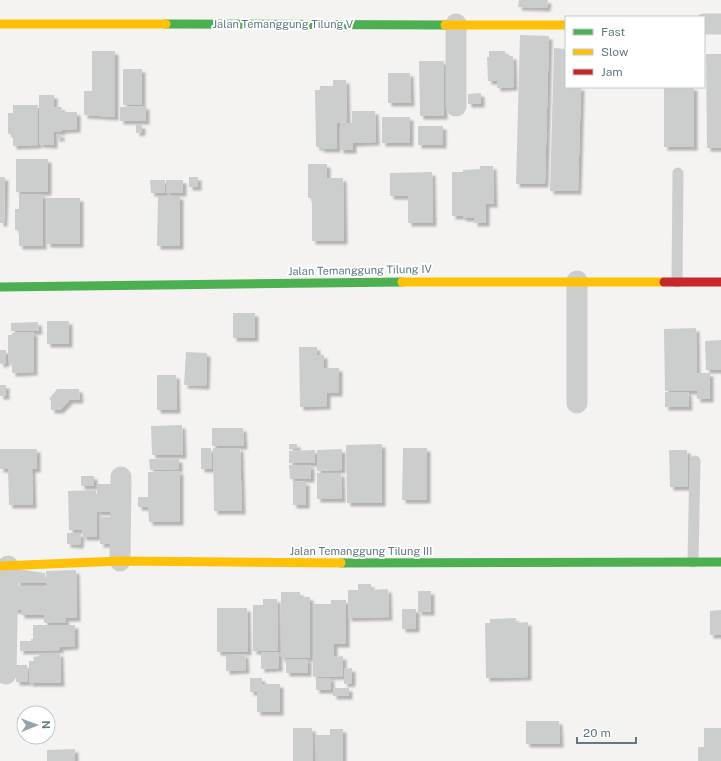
<svg xmlns="http://www.w3.org/2000/svg" width="721" height="761" viewBox="0 0 721 761" font-family="'Public Sans',sans-serif">
  <style>
    .building { fill: #cccece; filter: url(#shadow) }
    .lines { fill: none; stroke-linecap: round; stroke-linejoin: round }
    .lane { stroke: #cccece; stroke-width: 11 }
    .street { stroke: #cccece; stroke-width: 21 }
    .fast { stroke: #4caf50; stroke-width: 9 }
    .slow { stroke: #ffc107; stroke-width: 9 }
    .jam { stroke: #c62828; stroke-width: 9 }
    .labels { text-anchor: middle; dominant-baseline: central; stroke-width: 4; stroke-linejoin: round; paint-order: stroke }
    .street-label { font-size: 11px; fill: #607a84; stroke: #fff }
  </style>
  <defs>
    <filter id="shadow"><feDropShadow dx="3.5" dy="3.5" stdDeviation="1" flood-color="#0004"/></filter>
  </defs>
  <rect width="100%" height="100%" fill="#f4f3f1"/>
  <!-- building -->
  <g class="building">
    <polygon points="519,0 548,0 547,8 518,7"/>
    <polygon points="520,35 549,36 545,184 516,184"/>
    <polygon points="554,48 566,49 566,87 581,87 578,191 550,191"/>
    <polygon points="92,51 115,51 115,117 84,115 84,91 92,91"/>
    <polygon points="489,51 505,51 506,56 513,56 514,87 497,88 497,81 488,81 487,57 489,57"/>
    <polygon points="706,54 721,54 721,148 707,148"/>
    <polygon points="419,61 444,61 444,116 420,116"/>
    <rect x="123" y="69" width="19" height="36"/>
    <polygon points="388,73 410,73 411,103 388,103"/>
    <polygon points="333,80 346,80 347,122 337,123 337,149 321,149 321,147 316,147 315,90 320,90 320,86 333,86"/>
    <rect x="664" y="87" width="30" height="60"/>
    <polygon points="481,93 481,104 468,104 468,94"/>
    <polygon points="39,95 54,95 54,107 62,107 61,112 77,112 77,129 61,130 62,132 54,131 54,145 39,144"/>
    <polygon points="13,105 38,105 38,145 13,146 13,134 8,134 8,113 13,113"/>
    <polygon points="146,106 146,121 120,121 120,107"/>
    <polygon points="352,111 375,111 376,142 353,143 353,150 340,150 340,123 352,123"/>
    <rect x="382" y="117" width="28" height="26"/>
    <polygon points="136,125 142,125 142,132 136,133"/>
    <rect x="418" y="126" width="25" height="19"/>
    <rect x="56" y="134" width="5" height="4"/>
    <rect x="16" y="159" width="32" height="33"/>
    <polygon points="308,164 327,164 327,178 343,178 344,241 312,241 312,198 308,198"/>
    <polygon points="480,166 493,166 494,204 486,204 486,223 474,223 474,218 463,218 463,216 452,216 452,172 463,172 463,170 480,169"/>
    <polygon points="432,172 433,223 408,223 408,196 390,196 390,173"/>
    <polygon points="0,177 5,177 4,223 0,223"/>
    <rect x="189" y="177" width="9" height="10"/>
    <polygon points="150,180 165,180 165,193 151,193"/>
    <rect x="166" y="180" width="17" height="13"/>
    <polygon points="19,194 43,194 43,246 19,246 19,230 15,230 15,209 19,209"/>
    <polygon points="158,196 180,196 180,246 157,246"/>
    <rect x="47" y="198" width="33" height="46"/>
    <rect x="233" y="313" width="22" height="25"/>
    <rect x="47" y="321" width="22" height="23"/>
    <polygon points="38,322 39,331 11,331 11,323"/>
    <polygon points="696,328 697,391 665,391 664,329"/>
    <polygon points="34,332 34,372 12,373 12,362 8,362 8,335 12,335 12,333"/>
    <polygon points="721,340 721,370 706,370 705,341"/>
    <polygon points="299,347 317,347 317,355 324,355 324,368 339,368 339,393 327,393 327,406 300,407"/>
    <polygon points="0,350 6,350 6,363 0,364"/>
    <polygon points="186,352 207,353 206,386 184,385"/>
    <rect x="697" y="373" width="13" height="26"/>
    <polygon points="157,375 176,375 177,410 157,410"/>
    <rect x="0" y="385" width="6" height="11"/>
    <polygon points="57,389 79,389 80,400 68,400 69,401 60,410 51,410 51,401 49,399"/>
    <polygon points="665,392 688,392 689,407 665,407"/>
    <polygon points="182,425 183,455 152,455 151,426"/>
    <polygon points="212,428 243,428 244,446 212,446"/>
    <rect x="289" y="444" width="8" height="5"/>
    <polygon points="382,444 382,503 347,503 346,445"/>
    <polygon points="201,448 211,448 212,469 201,469"/>
    <polygon points="213,448 240,448 242,511 214,511"/>
    <polygon points="403,448 427,448 427,500 402,500"/>
    <polygon points="0,449 37,449 37,469 32,469 33,505 9,505 8,469 0,469"/>
    <polygon points="342,449 342,470 317,471 317,450"/>
    <polygon points="315,450 315,463 289,463 289,451"/>
    <polygon points="669,450 687,450 688,487 670,487"/>
    <polygon points="149,459 179,459 179,469 150,470"/>
    <polygon points="289,465 311,465 311,479 290,479"/>
    <polygon points="180,471 180,522 149,522 148,507 138,507 138,497 148,497 148,472"/>
    <polygon points="317,473 341,473 342,499 317,499"/>
    <rect x="81" y="476" width="13" height="10"/>
    <polygon points="293,481 306,482 306,505 293,505"/>
    <rect x="97" y="484" width="22" height="28"/>
    <polygon points="96,490 97,537 83,537 82,530 69,530 68,491"/>
    <polygon points="100,517 117,517 118,544 100,544"/>
    <polygon points="67,533 81,533 80,545 67,544"/>
    <polygon points="17,569 45,573 46,583 16,583"/>
    <polygon points="76,570 77,618 65,618 66,623 44,623 44,615 21,615 21,610 13,610 13,586 43,586 44,607 43,587 47,587 46,571"/>
    <polygon points="358,584 371,584 371,590 388,589 389,617 348,618 348,590 358,590"/>
    <rect x="418" y="591" width="13" height="21"/>
    <polygon points="281,592 300,592 300,597 310,597 310,658 281,658"/>
    <polygon points="263,599 277,599 278,651 253,651 253,605 263,605"/>
    <polygon points="331,600 346,600 346,644 334,644 334,657 343,656 343,676 313,677 313,604 331,604"/>
    <polygon points="217,608 247,608 248,652 217,652"/>
    <rect x="402" y="609" width="14" height="20"/>
    <polygon points="721,610 721,635 710,635 710,611"/>
    <polygon points="516,618 516,623 528,622 528,677 486,678 485,623 490,623 490,619"/>
    <polygon points="33,625 75,625 75,646 60,647 60,650 20,651 20,641 31,641 31,639 33,639"/>
    <polygon points="261,652 279,652 279,668 261,669"/>
    <polygon points="39,653 60,653 61,683 29,683 29,661 34,661 33,657 39,656"/>
    <polygon points="226,654 245,654 246,670 226,671"/>
    <rect x="286" y="659" width="22" height="14"/>
    <polygon points="16,665 27,665 28,682 16,682"/>
    <polygon points="352,668 352,683 344,684 344,669"/>
    <polygon points="250,678 262,678 262,684 280,684 280,712 257,712 257,692 250,692"/>
    <rect x="316" y="678" width="15" height="12"/>
    <rect x="333" y="688" width="16" height="8"/>
    <polygon points="526,721 559,721 560,744 526,744"/>
    <polygon points="293,728 312,728 313,761 293,761"/>
    <polygon points="704,728 721,728 721,761 698,761 698,747 704,747"/>
    <polygon points="330,729 343,729 343,761 316,761 316,735 330,735"/>
    <polygon points="75,749 75,761 47,761 47,750"/>
  </g>
  <g class="lines">
    <!-- lane -->
    <g class="lane">
      <polyline points="677,282 678,173"/>
      <polyline points="693,562 695,461"/>
    </g>
    <!-- street -->
    <g class="street">
      <polyline points="456,24 456,106"/>
      <polyline points="704,24 721,24"/>
      <polyline points="577,403 577,281"/>
      <polyline points="120,561 121,477"/>
      <polyline points="6,674 8,566"/>
    </g>
    <!-- fast -->
    <g class="fast">
      <polyline points="166,24 445,25"/>
      <polyline points="0,287 402,282"/>
      <polyline points="341,563 721,562"/>
    </g>
    <!-- slow -->
    <g class="slow">
      <polyline points="0,24 166,24"/>
      <polyline points="445,25 566,25"/>
      <polyline points="402,282 664,282"/>
      <polyline points="0,566 120,561 341,563"/>
    </g>
    <!-- jam -->
    <polyline class="jam" points="664,282 721,282"/>
  </g>
  <g class="labels">
    <!-- street labels -->
    <g class="street-label">
      <text x="283" y="24">Jalan Temanggung Tilung V</text>
      <text transform="translate(360 270) rotate(-1)">Jalan Temanggung Tilung IV</text>
      <text x="361" y="551">Jalan Temanggung Tilung III</text>
    </g>
  </g>
  <!-- legend -->
  <rect x="565" y="16" width="140" height="72" fill="#ffffff" stroke="#bfcace"/>
  <rect x="573" y="29" width="20" height="6" fill="#4caf50" stroke="#bfcace"/>
  <text x="601" y="36" font-size="12" fill="#607a84">Fast</text>
  <rect x="573" y="49" width="20" height="6" fill="#ffc107" stroke="#bfcace"/>
  <text x="601" y="56" font-size="12" fill="#607a84">Slow</text>
  <rect x="573" y="69" width="20" height="6" fill="#c62828" stroke="#bfcace"/>
  <text x="601" y="76" font-size="12" fill="#607a84">Jam</text>
  <!-- north arrow -->
  <g transform="translate(36 725) rotate(89)"><circle r="19" fill="#ffffff" stroke="#bfcace"/>
  <path d="M0-3L7 15L0 10L-7 15Z" fill="#94a4aa"/>
  <text y="-6" font-size="11" font-weight="bold" text-anchor="middle" fill="#607a84">N</text>
  </g>
  <!-- scale -->
  <path d="M577 737v6h59v-6" fill="none" stroke="#607a84" stroke-width="2"/>
  <text x="583" y="737" font-size="12" fill="#607a84" stroke="#ffffff" stroke-width="3" paint-order="stroke">20 m</text>
</svg>
